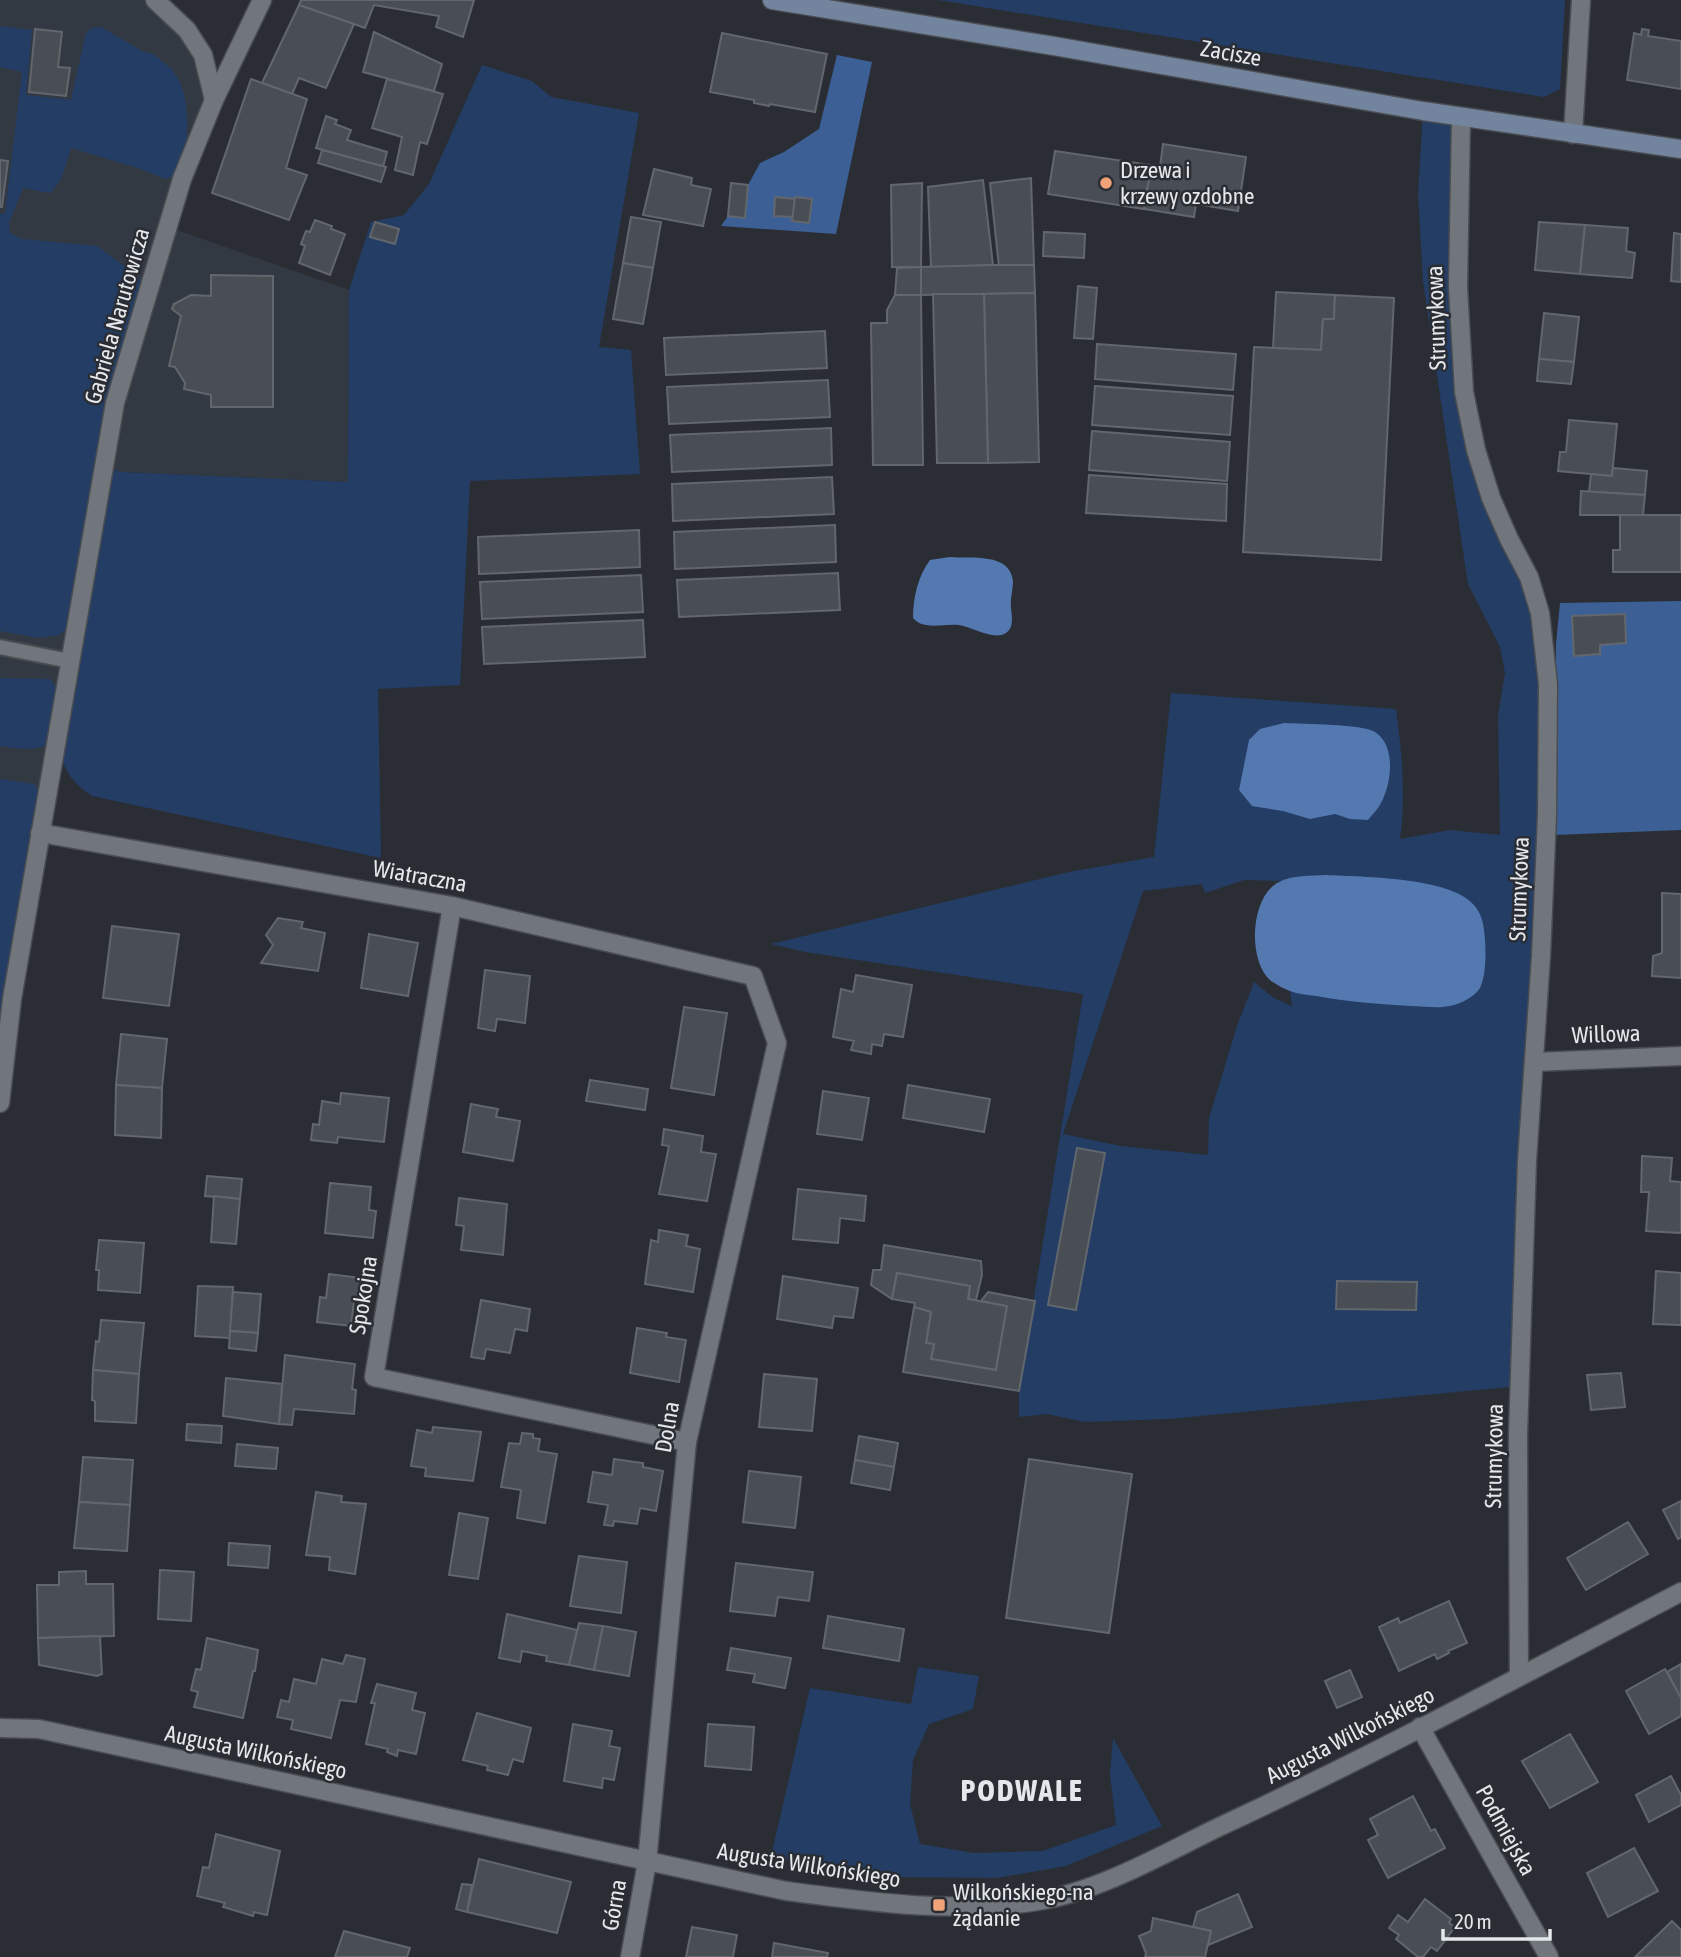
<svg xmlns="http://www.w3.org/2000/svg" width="1681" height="1957" viewBox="0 0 1681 1957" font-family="'Asap Condensed',sans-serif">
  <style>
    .built { fill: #323943 }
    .green { fill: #233d64; fill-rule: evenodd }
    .forest { fill: #3c6096 }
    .water { fill: #5479b1 }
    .building { fill: #494e54; stroke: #62666d; stroke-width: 2 }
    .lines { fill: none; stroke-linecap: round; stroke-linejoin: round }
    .lane-casing { stroke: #494c51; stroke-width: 18 }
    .street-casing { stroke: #494c51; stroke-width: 21 }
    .secondary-casing { stroke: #494c51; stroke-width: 21 }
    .lane { stroke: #71757c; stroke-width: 14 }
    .street { stroke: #71757c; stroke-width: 18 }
    .secondary { stroke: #73849e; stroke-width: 18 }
    .poi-dot { fill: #f0a279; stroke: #2a2e34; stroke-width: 2.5 }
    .labels { text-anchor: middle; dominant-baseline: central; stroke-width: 5; stroke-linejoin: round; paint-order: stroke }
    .street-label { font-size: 23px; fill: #e4e7eb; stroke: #2a2e34 }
    .poi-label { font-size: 23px; fill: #e4e7eb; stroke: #2a2e34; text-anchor: start }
    .district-label { font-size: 30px; font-weight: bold; letter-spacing: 2px; fill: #e4e7eb; stroke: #2a2e34 }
  </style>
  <rect width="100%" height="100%" fill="#2a2e34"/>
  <!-- built -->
  <polygon class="built" points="0,0 155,0 187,30 214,100 168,227 349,290 348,482 122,472 105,467 0,1103"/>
  <!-- green -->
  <g class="green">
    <polygon points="938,0 1565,0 1560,89 1544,97"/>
    <path d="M0 26 32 30 26 95 71 100 86 33 92 28 101 27 144 52C152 52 157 57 163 62 196 84 186 137 185 172L165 179 141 169 71 148C66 164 63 182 50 193L23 188 9 223 10 233 22 239 97 246 134 273 149 289 104 467 122 472 348 482 349 290 371 222 404 215 429 184 482 65 532 81 551 97 639 113 599 347 631 350 640 474 470 481 460 685 378 689 381 858 92 796C67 779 64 768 56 741 39 752 20 749 0 746V678L50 679 63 697 76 621 59 635 38 638 0 631V214H5L22 72 0 67Z"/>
    <path d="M1423 111 1461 118 1464 392 1491 498 1529 577 1548 684 1520 1386 1168 1419 1085 1422 1047 1414 1019 1417V1391L1083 994 805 952 771 944 1069 872 1154 857 1171 693 1396 709C1402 753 1406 795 1400 839L1450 830 1500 835 1498 716 1505 673 1500 647 1468 584 1423 281 1418 194ZM1326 875 1428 884 1446 889 1443 1007 1381 1004 1290 991 1292 1006 1274 998 1254 982 1237 1026 1209 1118 1208 1155 1121 1146 1063 1134 1143 891 1202 884 1205 893 1244 880 1283 881Z"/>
    <polygon points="0,779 34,784 46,802 0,1103"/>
    <polygon points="918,1667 979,1676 973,1709 929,1724 913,1760 910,1804 920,1844 974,1853 1043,1851 1116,1825 1110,1774 1113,1738 1162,1826 1066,1866 997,1878 882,1877 771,1856 810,1688 911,1704"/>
  </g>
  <!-- forest -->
  <g class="forest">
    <polygon points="837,55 872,62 836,234 721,226 728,216 745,217 748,185 760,163 784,152 819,129"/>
    <polygon points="1681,601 1681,830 1554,835 1556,644 1560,603"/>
  </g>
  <!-- water -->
  <g class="water">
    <path d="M950 557C971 559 1010 552 1013 581 1013 590 1010 599 1011 608 1012 617 1014 628 1006 633 994 641 972 627 959 625 944 623 924 631 913 618 913 598 918 576 930 560Z"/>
    <path d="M1284 723C1303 724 1362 724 1375 732 1397 746 1391 785 1381 803 1378 809 1372 815 1368 820L1350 819 1335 814 1310 819 1283 811 1252 806 1239 790 1249 740 1260 729Z"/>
    <path d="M1326 875C1363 877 1450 877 1474 905 1483 915 1484 928 1485 940 1486 953 1486 976 1480 988 1473 999 1456 1006 1443 1007 1433 1008 1422 1006 1411 1006 1379 1004 1347 1002 1316 996 1308 995 1298 994 1290 991 1284 989 1276 984 1271 981 1247 961 1250 896 1279 882 1292 875 1311 876 1326 875Z"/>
  </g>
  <!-- building -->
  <g class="building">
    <polygon points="301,0 474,0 463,37 436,27 439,16 374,5 365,28 299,5"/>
    <polygon points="299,5 354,24 326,88 299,78 292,94 262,83"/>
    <polygon points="35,29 62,32 58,67 70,68 66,96 29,92"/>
    <polygon points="1642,29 1649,30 1648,36 1681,41 1681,89 1627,80 1634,33 1641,35"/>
    <polygon points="374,32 442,64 434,91 363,72"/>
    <polygon points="722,33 827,54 815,112 770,104 769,106 754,103 754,100 710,92"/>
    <polygon points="251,79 307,99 286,168 307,175 289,220 212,193"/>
    <polygon points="387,79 443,94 427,144 420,142 413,175 395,170 402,137 372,128"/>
    <polygon points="326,116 337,120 335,124 351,130 347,140 387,152 383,167 316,148"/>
    <polygon points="1163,144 1246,157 1238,211 1196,204 1194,217 1144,209 1151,165 1160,167"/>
    <polygon points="322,150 386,167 381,182 318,163"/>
    <polygon points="1055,151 1151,165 1144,209 1048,194"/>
    <polygon points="0,160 8,161 2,207 0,207"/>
    <polygon points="654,169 692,178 691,185 711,189 703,226 643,215"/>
    <polygon points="1031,178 1034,265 999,267 990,183"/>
    <polygon points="983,180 993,265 931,268 928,187"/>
    <polygon points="731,183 748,185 745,218 728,216"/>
    <polygon points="922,183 921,267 892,267 891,185"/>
    <polygon points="775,197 795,199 793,217 774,216"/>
    <polygon points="795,197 812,199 809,223 792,221"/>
    <polygon points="631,217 661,222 653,268 623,263"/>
    <polygon points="315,220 332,226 331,229 345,234 330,275 299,263 305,246 301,244 306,231 310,232"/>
    <polygon points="375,222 399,229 395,244 370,237"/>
    <polygon points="1539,222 1585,225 1580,274 1535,270"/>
    <polygon points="1585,225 1628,228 1626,251 1635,253 1632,278 1580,274"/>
    <polygon points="1044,232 1085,234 1084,258 1043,256"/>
    <polygon points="1674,233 1681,234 1681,282 1671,281"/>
    <polygon points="623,263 653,268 643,324 613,319"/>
    <polygon points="993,265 1034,265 1035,293 921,295 921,267"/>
    <polygon points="921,267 921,295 895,295 897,268"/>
    <polygon points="211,275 273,276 273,407 211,407 211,395 184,389 185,383 175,367 169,366 181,316 172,309 174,304 191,295 211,296"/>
    <polygon points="1078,286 1097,288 1093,339 1074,338"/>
    <polygon points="1276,292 1335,295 1334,319 1323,319 1321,350 1273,348"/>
    <polygon points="1035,293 1039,462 988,463 984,294"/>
    <polygon points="933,294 984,294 988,463 937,463"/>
    <polygon points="895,295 921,295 923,465 873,465 871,323 887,323 887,310"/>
    <polygon points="1335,295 1394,298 1381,560 1243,552 1254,347 1321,350 1323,319 1334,319"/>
    <polygon points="1544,313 1579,317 1574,362 1539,359"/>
    <polygon points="825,331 827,368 666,375 664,338"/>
    <polygon points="1097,344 1236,354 1233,390 1095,379"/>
    <polygon points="1539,359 1574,362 1571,384 1537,381"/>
    <polygon points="828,380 830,417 669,424 667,387"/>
    <polygon points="1095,386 1233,396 1230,435 1092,425"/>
    <polygon points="1569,420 1617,424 1612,476 1558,471 1560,452 1566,452"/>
    <polygon points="831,428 832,465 672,472 670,435"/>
    <polygon points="1092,431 1230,442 1227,481 1089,470"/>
    <polygon points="1613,468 1647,471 1645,495 1589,492 1591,474 1612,476"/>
    <polygon points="1089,475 1227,484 1226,521 1086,513"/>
    <polygon points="832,477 834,514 673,521 672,484"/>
    <polygon points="1581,491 1645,495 1643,515 1580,515"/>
    <polygon points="1620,515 1681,515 1681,572 1613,572 1613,550 1620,550"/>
    <polygon points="835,525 836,562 675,569 674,532"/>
    <polygon points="639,530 640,567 479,574 478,537"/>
    <polygon points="838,573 840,610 679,617 677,580"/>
    <polygon points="641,575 643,612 482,619 480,582"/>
    <polygon points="1625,614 1626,643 1600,645 1600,654 1574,656 1572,616"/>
    <polygon points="643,620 645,657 484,664 482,627"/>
    <polygon points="1662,893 1681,894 1681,978 1652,976 1653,956 1662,953"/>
    <polygon points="278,918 303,922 301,928 325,933 318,971 261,963 273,945 266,935"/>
    <polygon points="112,926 179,934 169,1006 103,998"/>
    <polygon points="369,934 418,943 408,996 361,988"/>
    <polygon points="485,970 530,976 525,1023 497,1019 495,1031 478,1028"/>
    <polygon points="856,975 912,985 903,1037 884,1034 882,1046 872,1044 871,1054 851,1050 854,1041 833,1037 841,989 853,992"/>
    <polygon points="684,1007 727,1013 714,1095 671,1088"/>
    <polygon points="121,1034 167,1039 162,1088 116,1085"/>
    <polygon points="590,1080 648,1089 645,1110 586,1101"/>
    <polygon points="116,1085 162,1088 161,1138 115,1135"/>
    <polygon points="908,1085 990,1099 984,1132 903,1118"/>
    <polygon points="823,1091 869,1098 862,1140 817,1134"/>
    <polygon points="341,1093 389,1098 384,1142 338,1137 337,1143 311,1140 313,1124 319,1125 322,1101 340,1104"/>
    <polygon points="471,1104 498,1109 496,1117 520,1121 513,1161 463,1152"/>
    <polygon points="664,1129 703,1136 701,1152 716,1154 707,1201 659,1194 669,1146 662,1145"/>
    <polygon points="1077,1148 1105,1153 1076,1310 1048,1305"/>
    <polygon points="1642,1156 1672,1158 1670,1181 1681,1182 1681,1233 1646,1231 1649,1192 1641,1192"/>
    <polygon points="207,1176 242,1179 240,1199 205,1196"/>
    <polygon points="330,1183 371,1187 369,1210 376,1211 373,1238 325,1233"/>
    <polygon points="798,1189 866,1196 864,1221 840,1218 838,1243 793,1239"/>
    <polygon points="214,1196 240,1199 236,1244 211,1242"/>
    <polygon points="459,1198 507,1204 503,1255 461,1250 464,1226 456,1225"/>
    <polygon points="659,1230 688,1235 686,1246 700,1249 693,1292 645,1284 651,1240 658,1242"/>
    <polygon points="99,1240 144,1243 140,1293 98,1290 99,1270 96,1270"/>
    <polygon points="884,1245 981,1261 982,1275 976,1300 968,1299 970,1286 897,1273 892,1299 871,1285 873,1270 881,1270"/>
    <polygon points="1656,1271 1681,1273 1681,1325 1653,1324"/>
    <polygon points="897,1273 970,1286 968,1299 1007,1306 996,1370 931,1359 934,1344 926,1343 931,1312 914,1307 915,1303 892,1299"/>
    <polygon points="329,1274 369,1279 366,1303 354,1301 351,1326 317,1322 320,1297 326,1298"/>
    <polygon points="783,1276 858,1288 853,1318 834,1316 832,1328 777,1319"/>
    <polygon points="1337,1281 1417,1282 1416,1310 1336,1309"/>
    <polygon points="198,1286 233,1287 230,1338 195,1336"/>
    <polygon points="233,1292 261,1294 258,1333 230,1331"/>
    <polygon points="988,1292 1035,1301 1019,1391 903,1372 914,1307 931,1312 926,1343 934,1344 931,1359 996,1370 1007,1306 981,1301"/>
    <polygon points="481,1300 530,1309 527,1331 515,1329 510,1353 486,1349 484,1359 471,1357"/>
    <polygon points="101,1320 144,1323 139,1374 93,1370 96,1341 99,1342"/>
    <polygon points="637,1328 667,1333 666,1337 686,1340 679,1382 630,1373"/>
    <polygon points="230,1331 258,1333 256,1351 229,1348"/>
    <polygon points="285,1355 355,1364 352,1389 356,1390 354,1414 294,1409 292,1425 279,1424"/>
    <polygon points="93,1370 139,1374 136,1423 95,1421 95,1401 92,1400"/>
    <polygon points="1621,1373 1625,1407 1591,1410 1587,1375"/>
    <polygon points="764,1374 817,1379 812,1431 759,1427"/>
    <polygon points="226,1378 282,1384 279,1424 223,1416"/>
    <polygon points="187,1424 222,1426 221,1443 186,1440"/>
    <polygon points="433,1427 481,1432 473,1481 425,1476 426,1468 411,1466 417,1430 432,1433"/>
    <polygon points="522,1433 533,1434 533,1438 540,1439 538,1451 557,1454 545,1523 517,1518 521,1490 501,1487 509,1443 520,1444"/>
    <polygon points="859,1436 898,1443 894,1467 855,1460"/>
    <polygon points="237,1444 278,1448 276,1469 235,1466"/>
    <polygon points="83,1457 133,1460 130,1505 79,1502"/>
    <polygon points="614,1459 643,1463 643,1467 663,1471 656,1511 640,1508 637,1524 614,1521 613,1526 604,1525 608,1505 588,1502 593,1472 612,1475"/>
    <polygon points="1029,1459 1132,1474 1109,1633 1006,1618"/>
    <polygon points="855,1460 894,1467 890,1490 851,1483"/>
    <polygon points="749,1471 801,1477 795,1528 743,1522"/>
    <polygon points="316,1492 342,1496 341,1502 366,1504 355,1574 329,1570 330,1557 306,1555"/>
    <polygon points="1681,1501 1681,1537 1678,1539 1663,1510"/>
    <polygon points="79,1502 130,1505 127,1551 74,1548"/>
    <polygon points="459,1513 488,1518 478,1579 449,1575"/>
    <polygon points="1628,1522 1648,1554 1586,1590 1567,1558"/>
    <polygon points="229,1543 270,1546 268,1568 228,1565"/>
    <polygon points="579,1556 627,1562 621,1613 570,1606"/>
    <polygon points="736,1563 813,1572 809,1601 778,1597 775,1616 730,1611"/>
    <polygon points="160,1570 194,1572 191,1621 158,1619"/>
    <polygon points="86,1571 86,1584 113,1584 114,1636 38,1638 37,1585 59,1585 59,1572"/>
    <polygon points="1449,1601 1467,1643 1448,1651 1449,1653 1437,1659 1435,1654 1399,1671 1379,1627 1398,1618 1400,1623"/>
    <polygon points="507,1614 577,1630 569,1665 546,1661 547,1656 522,1651 520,1662 499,1658"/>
    <polygon points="828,1616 904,1629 899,1661 823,1648"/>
    <polygon points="579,1623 603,1626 594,1670 569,1665"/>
    <polygon points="603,1626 636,1632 629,1676 594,1670"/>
    <polygon points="100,1636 102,1674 97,1676 39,1665 38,1638"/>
    <polygon points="207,1638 258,1650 255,1671 253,1671 243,1718 194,1707 198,1692 191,1690 196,1669 201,1670"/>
    <polygon points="731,1648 791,1658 785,1688 753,1682 755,1674 727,1670"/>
    <polygon points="346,1655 365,1659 356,1702 340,1700 331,1738 291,1729 293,1720 277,1717 281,1700 289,1702 294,1679 316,1684 322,1659 343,1664"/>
    <polygon points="1681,1664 1681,1698 1667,1672"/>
    <polygon points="1665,1669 1681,1698 1681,1716 1649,1734 1626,1691"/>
    <polygon points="1350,1670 1362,1697 1337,1708 1325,1681"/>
    <polygon points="377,1684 416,1693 412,1710 425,1713 416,1754 398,1750 397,1756 387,1752 388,1749 366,1744 375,1703 371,1703"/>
    <polygon points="477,1713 531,1728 523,1762 513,1759 508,1775 487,1770 488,1766 463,1760"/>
    <polygon points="573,1724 612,1731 609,1746 620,1748 614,1780 603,1778 602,1788 564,1781"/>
    <polygon points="708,1724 754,1727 751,1770 705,1766"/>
    <polygon points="1570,1734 1598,1782 1550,1808 1522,1761"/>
    <polygon points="1671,1776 1681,1795 1681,1805 1649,1822 1636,1795"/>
    <polygon points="1413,1796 1431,1831 1435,1829 1445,1848 1388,1878 1368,1840 1378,1835 1370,1819"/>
    <polygon points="216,1834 280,1851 267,1915 254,1912 253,1916 223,1907 225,1903 197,1896 203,1867 209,1868"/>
    <polygon points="1634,1848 1658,1891 1608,1917 1587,1873"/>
    <polygon points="479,1859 571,1882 557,1933 467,1912"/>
    <polygon points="462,1884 472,1885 467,1912 456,1909"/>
    <polygon points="1238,1894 1252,1927 1208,1945 1211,1931 1193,1927 1197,1912"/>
    <polygon points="1425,1899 1451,1919 1449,1923 1455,1927 1437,1951 1431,1947 1423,1957 1418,1957 1396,1939 1399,1935 1389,1928 1398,1915 1408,1922"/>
    <polygon points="1153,1918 1211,1931 1205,1957 1145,1957 1146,1953 1139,1936 1151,1931"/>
    <polygon points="1672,1921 1681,1930 1681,1957 1635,1957"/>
    <polygon points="692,1927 737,1935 733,1957 686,1957"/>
    <polygon points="344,1931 410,1948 407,1957 335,1957"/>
    <polygon points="774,1943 828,1953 827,1957 772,1957"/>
  </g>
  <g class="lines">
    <defs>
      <polyline id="lane" points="0,647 70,661"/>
      <g id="street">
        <polyline points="155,0 187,30 203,55 214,100"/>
        <polyline points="1461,118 1458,287 1464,392 1476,450 1491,498 1509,539 1529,577 1540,613 1548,684 1547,816 1541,956 1527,1161 1518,1435 1519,1677"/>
        <polyline points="1573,134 1581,0"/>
        <polyline points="40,833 452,906 753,976 777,1043 687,1442 647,1862 630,1957"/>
        <polyline points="452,906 374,1377 687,1442"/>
        <polyline points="1534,1062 1681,1056"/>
        <polyline points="0,1103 12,999 115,403 182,179 214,100 262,0"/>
        <polyline points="1420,1727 1549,1957"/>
        <path d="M0 1728 39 1729 786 1891C869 1902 955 1914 1038 1901 1100 1891 1163 1854 1219 1827 1376 1754 1528 1672 1681 1592"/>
      </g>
      <polyline id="secondary" points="772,0 1054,46 1423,111 1681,149"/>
    </defs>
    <!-- lane casing -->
    <use href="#lane" class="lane-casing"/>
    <!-- street casing -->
    <use href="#street" class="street-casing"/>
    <!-- secondary casing -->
    <use href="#secondary" class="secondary-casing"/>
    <!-- lane -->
    <use href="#lane" class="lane"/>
    <!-- street -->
    <use href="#street" class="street"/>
    <!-- secondary -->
    <use href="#secondary" class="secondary"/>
  </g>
  <!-- markers -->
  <g class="poi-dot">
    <circle cx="1106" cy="183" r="7"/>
    <rect x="932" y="1898" width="14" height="14" rx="3.5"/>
  </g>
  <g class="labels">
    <!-- street labels -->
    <g class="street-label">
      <text transform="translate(1231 53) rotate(10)">Zacisze</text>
      <text transform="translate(117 316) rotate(-74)">Gabriela Narutowicza</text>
      <text transform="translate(1436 318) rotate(-92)">Strumykowa</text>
      <text transform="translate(420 876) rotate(10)">Wiatraczna</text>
      <text transform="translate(1519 889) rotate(-88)">Strumykowa</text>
      <text transform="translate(1606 1034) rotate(-2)">Willowa</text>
      <text transform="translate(363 1295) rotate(-81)">Spokojna</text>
      <text transform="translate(667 1427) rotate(-80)">Dolna</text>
      <text transform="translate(1494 1456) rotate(-89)">Strumykowa</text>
      <text transform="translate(1350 1735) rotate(-27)">Augusta Wilkońskiego</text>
      <text transform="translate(256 1752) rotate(12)">Augusta Wilkońskiego</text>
      <text transform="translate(1506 1830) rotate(61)">Podmiejska</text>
      <text transform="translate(809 1865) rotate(9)">Augusta Wilkońskiego</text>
      <text transform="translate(614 1905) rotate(-80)">Górna</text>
    </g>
    <!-- poi labels -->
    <g class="poi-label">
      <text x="1120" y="170">Drzewa i<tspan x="1120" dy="26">krzewy ozdobne</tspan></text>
      <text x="953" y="1892">Wilkońskiego-na<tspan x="953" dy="26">żądanie</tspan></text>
    </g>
    <!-- district labels -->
    <g class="district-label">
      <text x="1022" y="1790">PODWALE</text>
    </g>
  </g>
  <!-- scale -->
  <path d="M1443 1929v10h107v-10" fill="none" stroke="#e4e7eb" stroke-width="3.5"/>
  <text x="1454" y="1929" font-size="21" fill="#e4e7eb" stroke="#2a2e34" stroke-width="5" paint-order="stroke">20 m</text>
</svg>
